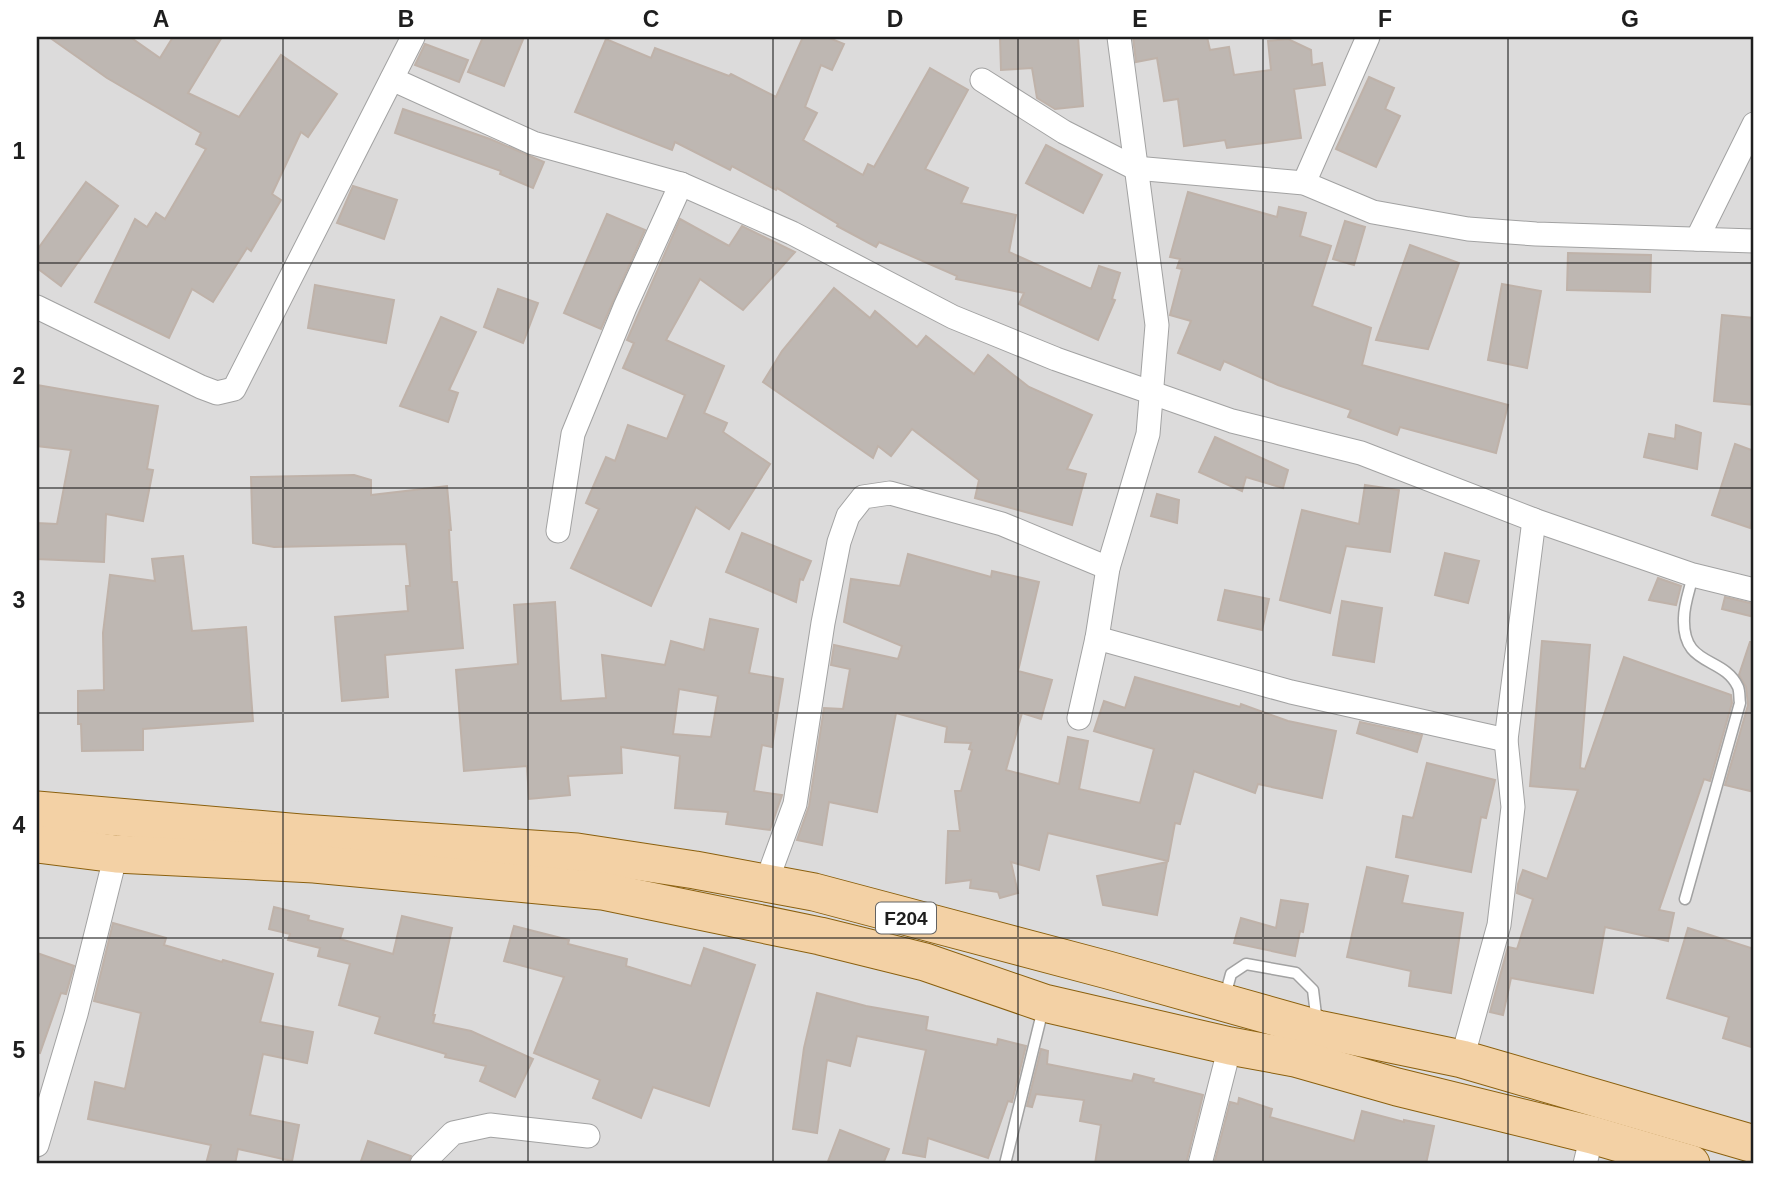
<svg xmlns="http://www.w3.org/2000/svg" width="1791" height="1201" viewBox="0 0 1791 1201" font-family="Arial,sans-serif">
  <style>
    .residential { fill: #dcdbdb }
    .building { fill: #beb7b2; stroke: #bfb2a9; stroke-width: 2; fill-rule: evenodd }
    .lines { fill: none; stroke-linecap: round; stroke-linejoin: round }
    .lane-casing { stroke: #a2a2a2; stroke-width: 13 }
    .street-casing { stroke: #a2a2a2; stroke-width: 25 }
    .primary-casing { stroke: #8b600e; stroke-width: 39 }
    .lane { stroke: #fff; stroke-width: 10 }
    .street { stroke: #fff; stroke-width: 23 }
    .primary { stroke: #f3d1a5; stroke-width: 37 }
    .grid { fill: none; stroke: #1e1e1e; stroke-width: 2; stroke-opacity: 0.55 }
    .labels { text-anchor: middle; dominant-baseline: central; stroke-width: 7; stroke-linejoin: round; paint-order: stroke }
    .shield { fill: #fff; stroke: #626262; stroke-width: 2 }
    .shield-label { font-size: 19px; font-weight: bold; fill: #1e1e1e }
    .neatline { fill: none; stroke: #1e1e1e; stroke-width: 2.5 }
    .grid-label { font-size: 23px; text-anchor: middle; font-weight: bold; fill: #1e1e1e }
  </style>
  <rect width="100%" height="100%" fill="#eeebe5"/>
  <!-- residential -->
  <rect class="residential" x="37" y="37" width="1717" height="1127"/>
  <!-- building -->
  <g class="building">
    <polygon points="49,37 130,37 160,58 173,37 222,37 188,93 239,117 281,55 337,94 308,137 301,132 272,194 281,200 251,251 247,248 213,302 192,289 169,338 95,302 135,219 147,227 156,213 165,219 206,149 196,144 201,133 107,78"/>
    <polygon points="483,37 524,37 504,86 468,72"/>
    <polygon points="803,37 827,37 844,44 832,70 821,65 805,107 817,113 803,140 863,175 868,164 874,167 930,68 968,90 925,169 968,188 961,203 1016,215 1009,252 1091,289 1099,266 1120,273 1112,299 1115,300 1098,340 1019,304 1024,293 956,279 957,276 879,242 876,247 837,226 838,224 777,188 776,190 732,166 730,170 675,142 672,150 575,112 606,39 651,58 655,48 729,76 731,74 776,97"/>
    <polygon points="1000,37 1078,37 1083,106 1055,109 1037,98 1032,68 1001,70"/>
    <polygon points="1133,37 1207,37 1210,50 1229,47 1234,75 1271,70 1268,41 1288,39 1311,50 1312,65 1322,63 1325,85 1294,89 1301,138 1227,148 1225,140 1184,146 1178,99 1164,101 1157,58 1136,62"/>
    <polygon points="425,44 468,60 459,82 415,65"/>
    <polygon points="1369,77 1394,88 1385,109 1400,116 1376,167 1336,149"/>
    <polygon points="403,109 490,139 544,162 533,188 500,174 501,171 395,133"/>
    <polygon points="1046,145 1102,175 1083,213 1026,183"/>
    <polygon points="86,182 118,206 61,286 37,268 37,250"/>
    <polygon points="353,186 397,200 384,239 337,223"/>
    <polygon points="1188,192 1277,217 1279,207 1306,213 1300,236 1331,246 1312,306 1371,328 1362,365 1508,405 1496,453 1400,427 1397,435 1348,417 1351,410 1278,385 1224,361 1220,370 1178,353 1191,321 1170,315 1182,269 1177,268 1180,259 1170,257"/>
    <polygon points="607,214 645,230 601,329 564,313"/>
    <polygon points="680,219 729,246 742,226 795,252 743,310 700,279 666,340 724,366 704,413 727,423 723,432 770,464 729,529 696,507 651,606 571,568 599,509 586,503 606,457 615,461 628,425 667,439 685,395 623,368 634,343 627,340"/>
    <polygon points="1345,221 1365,227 1354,265 1333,259"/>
    <polygon points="1410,245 1459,263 1428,349 1376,340"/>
    <polygon points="1568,253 1651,255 1650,292 1567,290"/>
    <polygon points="1502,284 1541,291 1527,368 1488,360"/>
    <polygon points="315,285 394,300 386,343 308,328"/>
    <polygon points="834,288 870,318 875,311 917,347 926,336 974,374 988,355 1029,387 1092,415 1067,469 1086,474 1072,525 975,498 979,480 912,429 891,456 878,446 873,458 763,382 782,351"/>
    <polygon points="498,289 538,303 523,343 484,327"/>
    <polygon points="1722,315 1754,318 1754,405 1714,401"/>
    <polygon points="441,317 476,332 449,390 458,393 448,422 400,406"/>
    <polygon points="37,385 158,406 147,469 153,470 143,521 106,514 104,562 37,559 37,523 57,524 71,450 37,446"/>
    <polygon points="1676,425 1701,433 1697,469 1644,457 1649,434 1675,439"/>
    <polygon points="1215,437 1288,470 1283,488 1246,477 1242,491 1199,472"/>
    <polygon points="1735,444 1754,451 1754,514 1750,528 1712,515"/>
    <polygon points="354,475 371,480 371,495 447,486 451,530 449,530 452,582 457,582 463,648 385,655 388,697 342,701 335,617 408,611 406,586 410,586 406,544 274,547 253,543 251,477"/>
    <polygon points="1365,485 1399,490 1390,552 1346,546 1330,613 1280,600 1302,510 1359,524"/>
    <polygon points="1157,494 1179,500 1177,523 1151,516"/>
    <polygon points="742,533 811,561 803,580 800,579 796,602 726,572"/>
    <polygon points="1445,553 1479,561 1468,603 1435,595"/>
    <polygon points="908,554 991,577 992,571 1039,582 1018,671 1052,680 1041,719 1022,713 1006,770 1059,784 1068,737 1088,741 1079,789 1140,803 1154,749 1094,731 1104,701 1125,708 1135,677 1240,707 1241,704 1288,721 1336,731 1322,798 1258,784 1255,793 1194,771 1180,824 1175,823 1168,861 1048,833 1039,870 1011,862 1018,893 1000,898 998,892 970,888 971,880 946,883 948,831 960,831 955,791 961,791 972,750 969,749 971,743 945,742 947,727 896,713 877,812 829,802 822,845 797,840 809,806 824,708 843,709 850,669 831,665 834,645 898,659 902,646 844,622 851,579 900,586"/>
    <polygon points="183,556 192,631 246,627 253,721 143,729 143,750 82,751 81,724 78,724 78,691 104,690 103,633 110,575 155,581 152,559"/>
    <polygon points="1658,578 1681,586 1676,605 1649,600"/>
    <polygon points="1225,590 1269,599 1262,630 1218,620"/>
    <polygon points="1725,597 1754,604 1754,617 1722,609"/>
    <polygon points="1342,601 1382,608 1374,662 1333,655"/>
    <path d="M555 602 561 701 606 698 602 655 665 665 671 641 704 650 710 619 758 629 749 673 783 679 772 747 762 745 754 791 782 795 770 830 726 824 728 812 675 808 680 756 621 747 622 773 568 776 570 795 529 799 527 766 464 771 456 670 518 664 514 605ZM679 689 718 696 711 737 673 734Z"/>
    <polygon points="1542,641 1590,645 1580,768 1585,769 1624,657 1731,695 1732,703 1710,781 1704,779 1659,910 1674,913 1668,941 1605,927 1593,993 1511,978 1503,1015 1490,1012 1508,947 1517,949 1533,899 1517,893 1518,884 1523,870 1547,879 1578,790 1530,786"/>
    <polygon points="1750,642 1754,642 1754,792 1725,785 1748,705 1746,687 1739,675"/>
    <polygon points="1360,722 1422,735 1417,752 1357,733"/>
    <polygon points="1427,763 1495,780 1486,818 1481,817 1471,872 1396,857 1403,816 1413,818"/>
    <polygon points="1167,862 1157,915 1103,905 1097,876"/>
    <polygon points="1367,867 1408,876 1402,903 1463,913 1451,993 1409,986 1411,971 1347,957"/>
    <polygon points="1281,900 1308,904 1303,932 1300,931 1295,956 1234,943 1241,918 1276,928"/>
    <polygon points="274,907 309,916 308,920 343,929 340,939 393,954 402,916 452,928 433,1015 435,1015 433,1023 471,1031 533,1059 515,1097 480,1081 486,1066 445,1057 446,1054 375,1033 380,1017 339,1005 350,964 318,956 320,948 288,940 290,934 269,929"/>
    <polygon points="113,923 166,938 164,945 222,962 223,960 273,974 260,1022 313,1032 307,1063 263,1054 250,1115 299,1125 292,1161 238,1149 235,1164 206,1164 211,1145 88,1119 95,1082 125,1089 141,1013 94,1001"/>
    <polygon points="514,926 569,940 568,944 627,959 626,966 691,986 704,948 755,965 709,1106 653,1087 641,1118 593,1098 600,1080 534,1053 564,977 504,961"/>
    <polygon points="1688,928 1754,949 1754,1048 1723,1038 1729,1017 1667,998"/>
    <polygon points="37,953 74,966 66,994 61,993 40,1053 37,1052"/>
    <polygon points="817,993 866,1006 928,1017 926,1030 997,1045 998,1039 1026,1046 1012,1102 1008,1101 988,1158 928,1138 925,1157 903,1153 926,1050 857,1036 850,1066 827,1060 817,1133 793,1129 804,1048"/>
    <polygon points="1041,1049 1048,1051 1047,1064 1132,1081 1134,1074 1154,1079 1153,1082 1203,1095 1186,1164 1095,1164 1101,1125 1080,1121 1084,1100 1036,1094 1032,1107 1027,1106"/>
    <polygon points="1239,1098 1272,1109 1270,1117 1354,1141 1362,1111 1404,1122 1404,1120 1434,1126 1426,1164 1214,1164 1230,1102 1238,1104"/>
    <polygon points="840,1130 889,1149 883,1164 827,1164"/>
    <polygon points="368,1141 411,1156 408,1164 360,1164"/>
  </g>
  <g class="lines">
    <defs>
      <g id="lane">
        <path d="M1685 899 1740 703C1739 698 1740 692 1738 687 1723 655 1682 668 1684 618 1684 604 1690 589 1693 575"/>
        <polyline points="1225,996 1231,974 1246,964 1296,973 1313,990 1317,1023"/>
        <polyline points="1005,1164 1043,1009"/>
      </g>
      <g id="street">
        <polyline points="392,79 533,143 681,184 792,233 953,317 1056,359 1232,421 1361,453 1534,520 1693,575 1754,590"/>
        <polyline points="982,80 1064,132 1135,168 1304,183 1373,212 1468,229 1536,234 1754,241"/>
        <polyline points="1304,183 1368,37"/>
        <polyline points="1697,239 1754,124"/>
        <polyline points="37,307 201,387 217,393 234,389 413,37"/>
        <polyline points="558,531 573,434 625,307 681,184"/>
        <polyline points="1097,638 1291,692 1506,740"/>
        <polyline points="1079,718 1097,638 1108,568 1148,434 1157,325 1119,37"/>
        <polyline points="766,883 795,804 823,623 839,542 848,516 863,497 890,493 1002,524 1108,568"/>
        <polyline points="1462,1059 1499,925 1513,807 1506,740 1534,520"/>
        <polyline points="37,1145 76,1014 116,854"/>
        <polyline points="422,1164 453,1133 490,1125 588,1136"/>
        <polyline points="1200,1164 1230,1046"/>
        <polyline points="1585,1164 1592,1135"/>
      </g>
      <g id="primary">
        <polyline points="37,810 301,833 577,852 695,870 814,892 1108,970 1318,1029 1462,1059 1754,1144"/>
        <polyline points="37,844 116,854 314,864 602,891 820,936 925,962 1044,1003 1230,1046 1295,1058 1397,1087 1592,1135 1691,1164"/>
      </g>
    </defs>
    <!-- lane casing -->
    <use href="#lane" class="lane-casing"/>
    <!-- street casing -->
    <use href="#street" class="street-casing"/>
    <!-- primary casing -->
    <use href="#primary" class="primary-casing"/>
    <!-- lane -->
    <use href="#lane" class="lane"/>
    <!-- street -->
    <use href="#street" class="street"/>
    <!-- primary -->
    <use href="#primary" class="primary"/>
  </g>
  <!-- grid -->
  <path class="grid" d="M283 37V1164M528 37V1164M773 37V1164M1018 37V1164M1263 37V1164M1508 37V1164M37 263H1754M37 488H1754M37 713H1754M37 938H1754"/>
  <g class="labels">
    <!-- shield labels -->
    <rect class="shield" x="876" y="902.5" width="60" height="31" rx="5"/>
    <g class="shield-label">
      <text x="906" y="918">F204</text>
    </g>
  </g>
  <!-- border -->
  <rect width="1791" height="1201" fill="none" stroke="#ffffff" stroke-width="77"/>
  <rect x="38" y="38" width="1714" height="1124" class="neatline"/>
  <g class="grid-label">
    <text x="161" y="27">A</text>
    <text x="406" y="27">B</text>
    <text x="651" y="27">C</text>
    <text x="895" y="27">D</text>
    <text x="1140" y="27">E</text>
    <text x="1385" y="27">F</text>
    <text x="1630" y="27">G</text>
    <text x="19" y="159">1</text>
    <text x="19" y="384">2</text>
    <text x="19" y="608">3</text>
    <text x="19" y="833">4</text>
    <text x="19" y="1058">5</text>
  </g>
</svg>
